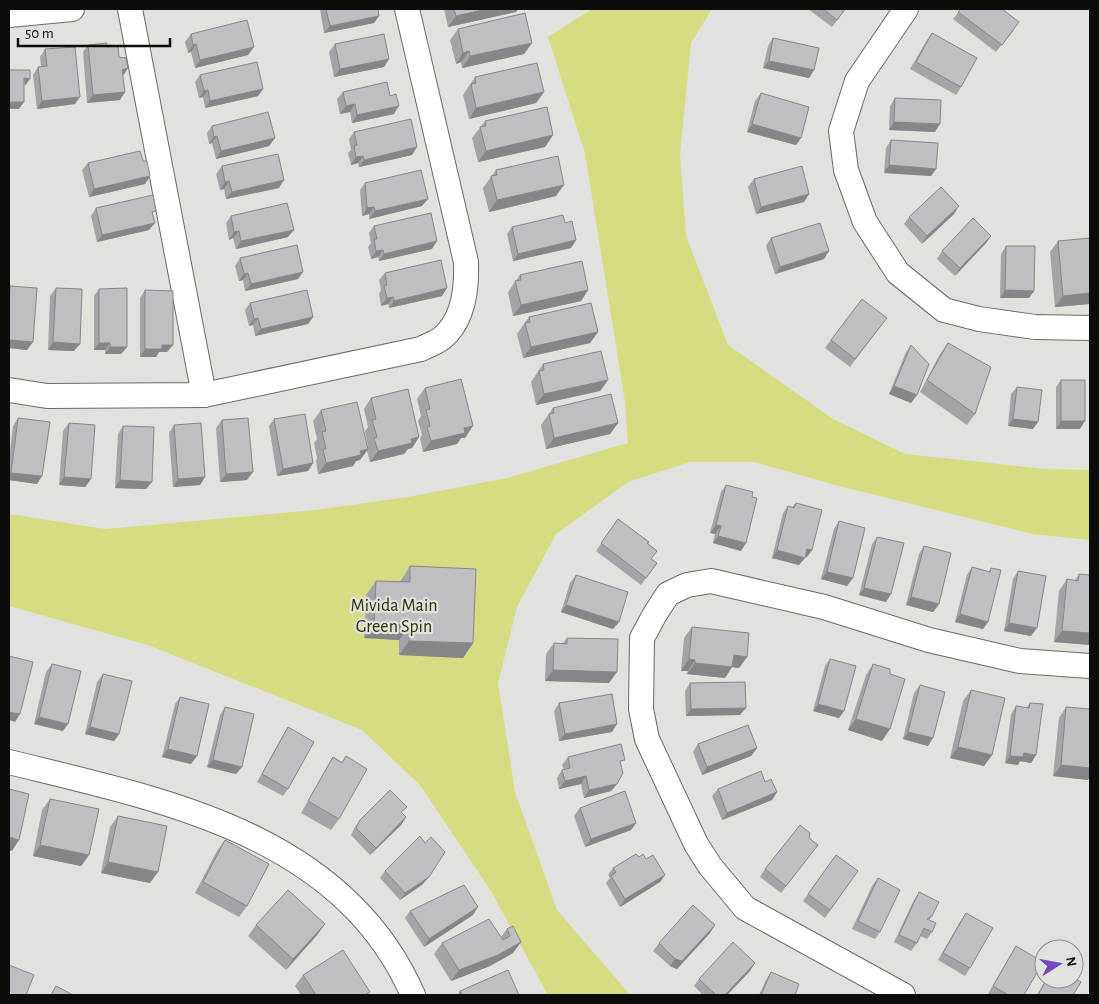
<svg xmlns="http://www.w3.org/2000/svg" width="1099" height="1004" viewBox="0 0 1099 1004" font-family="'Alegreya Sans',sans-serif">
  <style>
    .green { fill: #d5dc82 }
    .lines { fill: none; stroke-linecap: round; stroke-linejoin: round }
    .minor-casing { stroke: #6a6b67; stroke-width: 26 }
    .minor { stroke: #fff; stroke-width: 24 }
    .wall { fill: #a4a3a7 }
    .shaded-wall { fill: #868588 }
    .building { fill: #bfbec2; stroke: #868588 }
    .labels { text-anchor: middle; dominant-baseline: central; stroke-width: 4.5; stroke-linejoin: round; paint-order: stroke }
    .park-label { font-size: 18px; fill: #2e3003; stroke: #e1e1dd }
  </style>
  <rect width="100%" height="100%" fill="#e1e1dd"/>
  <!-- green -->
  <polygon class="green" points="592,9 712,9 691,43 680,155 686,236 728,345 833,419 905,454 1045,469 1090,470 1090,540 1033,534 839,486 754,462 690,462 628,482 556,534 517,607 498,683 515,792 557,910 630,995 548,995 491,891 420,785 362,730 148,645 9,606 9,514 105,529 316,510 408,497 507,478 628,443 625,402 585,153 548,37"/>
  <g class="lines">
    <defs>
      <g id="minor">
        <polyline points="130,9 204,395"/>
        <polyline points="906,9 857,81 841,131 846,170 865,222 898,273 944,310 979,319 1035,327 1090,328"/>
        <polyline points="9,15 72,9"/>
        <path d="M9 390 47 396 204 395 421 349C428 345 436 343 442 338 464 320 467 288 466 262L407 9"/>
        <path d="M9 762C162 800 342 833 413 995"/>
        <polyline points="903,995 745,908 710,866 696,844 647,739 641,709 642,638 655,614 668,594 687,585 711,581 824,607 929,640 1020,661 1090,666"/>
      </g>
    </defs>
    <!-- minor casing -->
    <use href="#minor" class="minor-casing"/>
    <!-- minor -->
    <use href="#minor" class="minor"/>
  </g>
  <!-- wall -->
  <g class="wall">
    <polygon points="320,9 378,9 379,16 374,23 324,33"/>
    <polygon points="444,9 518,9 516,12 448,27"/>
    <polygon points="808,9 846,9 832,27"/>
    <polygon points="961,9 1014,30 996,52 953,19"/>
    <polygon points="458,29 532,43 524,54 462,68 461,62 456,64 450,40"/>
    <polygon points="932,33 961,87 956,95 910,69 927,40"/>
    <polygon points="191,34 248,55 195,68 191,52 188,53 185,42"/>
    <polygon points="773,38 814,70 809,78 763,68 768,46"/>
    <polygon points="335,44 389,59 384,67 334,77 329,52"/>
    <polygon points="88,45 107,47 119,57 123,76 120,100 87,103 83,52"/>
    <polygon points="45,49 75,104 37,109 33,75 38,67 41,67 40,57"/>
    <polygon points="200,75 258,96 205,108 203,97 199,98 195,82"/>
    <polygon points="475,77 544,92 536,103 469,119 463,95"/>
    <polygon points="343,92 394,114 352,123 350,112 340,114 337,99"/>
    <polygon points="761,93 796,145 747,132 755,101"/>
    <polygon points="895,98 935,132 889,130 890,106"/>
    <polygon points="485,121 553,135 545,147 478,162 472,138"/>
    <polygon points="212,126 275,138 269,146 216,159 212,143 209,144 207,133"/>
    <polygon points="354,132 412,155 359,167 358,163 351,165 348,153 351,150 349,139"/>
    <polygon points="891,140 936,169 931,176 884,173 886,148"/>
    <polygon points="143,161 150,176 145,184 89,197 82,170 88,163"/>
    <polygon points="222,166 279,188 226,199 224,189 220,190 216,174"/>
    <polygon points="496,170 556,196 489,212 483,188"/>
    <polygon points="754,179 809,194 804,202 756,214 748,187"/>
    <polygon points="365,183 422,206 369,219 369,214 362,216 360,190"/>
    <polygon points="96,208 153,216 149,230 97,242 91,216"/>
    <polygon points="954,214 922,244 904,224 909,217"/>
    <polygon points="231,216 288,237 236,249 233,238 229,240 226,223"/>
    <polygon points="565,223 576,240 571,248 513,261 507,234 512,227"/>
    <polygon points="374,226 432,249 379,261 378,257 371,259 368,247 371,243 369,233"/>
    <polygon points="991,236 986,243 955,276 937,259 942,251"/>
    <polygon points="771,238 824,259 775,274 766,246"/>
    <polygon points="1090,238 1090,304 1055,307 1050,252 1058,241"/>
    <polygon points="1006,246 1034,291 1029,298 1000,298 1001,254"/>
    <polygon points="240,258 298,279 245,291 243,280 239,281 235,266"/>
    <polygon points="385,273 442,296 389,308 388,304 381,306 379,294 381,290 379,280"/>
    <polygon points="520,275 588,290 581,301 513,316 508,292"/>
    <polygon points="10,286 27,350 9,348 9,288"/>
    <polygon points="56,288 74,351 48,350 50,296"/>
    <polygon points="99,289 127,347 121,354 105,354 105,350 94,350 94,296"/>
    <polygon points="145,290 167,352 159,352 156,357 140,357 140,298"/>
    <polygon points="250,303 313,317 308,324 255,336 253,325 249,326 245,310"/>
    <polygon points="529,317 598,332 590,343 523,358 517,334"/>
    <polygon points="881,326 850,367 825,348 831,340"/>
    <polygon points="948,343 975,414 967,425 920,392 940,354"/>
    <polygon points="911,345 911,403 889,394 906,352"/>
    <polygon points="543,364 608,380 600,391 536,405 531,382"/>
    <polygon points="1061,380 1080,429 1056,429 1056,387"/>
    <polygon points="1017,387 1033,429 1008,426 1011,394"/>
    <polygon points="425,388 465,438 461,438 457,444 423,452 420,438 422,435 418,421 421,416 417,399"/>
    <polygon points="371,398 419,437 412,448 408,449 404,454 370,462 367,451 360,460 356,461 353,466 318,474 316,461 317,458 314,443 317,439 313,421 321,410 368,447 368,446 365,431 368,427 364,409"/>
    <polygon points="553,408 618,423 610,434 546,449 541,425"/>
    <polygon points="18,418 37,484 9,480 9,459 13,426"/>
    <polygon points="274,419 313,463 308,471 277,476 269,426"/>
    <polygon points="222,420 247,480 220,482 216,428"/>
    <polygon points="69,423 91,479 85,487 59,485 63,431"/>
    <polygon points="174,425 205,477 200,485 173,487 169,433"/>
    <polygon points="123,426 146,489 115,488 118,434"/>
    <polygon points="726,485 741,551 713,543 715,534 710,533 721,492"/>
    <polygon points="796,503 812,550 807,557 805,557 799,565 772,558 783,513 788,506 792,507"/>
    <polygon points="618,519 647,544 651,559 657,563 641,585 596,551"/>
    <polygon points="839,521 853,578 847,586 821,579 834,529"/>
    <polygon points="877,537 886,602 859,595 872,544"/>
    <polygon points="924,546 939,604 933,612 906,605 919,554"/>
    <polygon points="410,566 473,643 463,658 399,655 399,640 364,638 366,595 376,581 400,582"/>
    <polygon points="972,567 988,572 991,568 988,622 983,629 955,622 967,575"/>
    <polygon points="1018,571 1031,636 1004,631 1013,579"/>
    <polygon points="1079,574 1090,645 1054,642 1059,591 1067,579 1075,580"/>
    <polygon points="576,575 619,622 613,629 561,612 570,583"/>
    <polygon points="692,627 747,657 739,668 732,667 725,678 687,674 688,671 681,671 684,638"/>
    <polygon points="567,638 609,683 545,681 546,654 554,643 563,643"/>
    <polygon points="830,659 844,711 839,718 813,711 825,666"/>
    <polygon points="52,664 63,731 34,724 46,672"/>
    <polygon points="873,664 882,741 848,730 866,675"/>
    <polygon points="103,674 119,734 114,741 85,734 97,682"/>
    <polygon points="690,683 740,715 686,716 685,691"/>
    <polygon points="920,685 928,746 903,739 914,693"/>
    <polygon points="971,690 992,755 984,766 950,758 963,701"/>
    <polygon points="180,697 191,764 162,757 175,704"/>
    <polygon points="559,703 612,732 559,741 554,711"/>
    <polygon points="1030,703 1036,755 1031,763 1020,761 1018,765 1005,763 1011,714 1016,706 1026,708"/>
    <polygon points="225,707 236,774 207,767 220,715"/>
    <polygon points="1066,707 1088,780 1053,776 1059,718"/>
    <polygon points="288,727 288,789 283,796 257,782 283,735"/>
    <polygon points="698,744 757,748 751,756 702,775 693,752"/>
    <polygon points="346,756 339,819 331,830 301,813 326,769 333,757 342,762"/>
    <polygon points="568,757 621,765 617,784 611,791 584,798 581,784 559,789 557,778 562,770 564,770 562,765"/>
    <polygon points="765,782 777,792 772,800 722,820 712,796 718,789"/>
    <polygon points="50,799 89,855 81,866 33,856 42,810"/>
    <polygon points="580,808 636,823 631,830 585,847 574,816"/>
    <polygon points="402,813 406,817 401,825 370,855 351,835 355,827 360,820"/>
    <polygon points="118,816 150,883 101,873 110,827"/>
    <polygon points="809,838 818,845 781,893 760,877 765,869"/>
    <polygon points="225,840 247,906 239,917 195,893 217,851"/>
    <polygon points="836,855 858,871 825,918 803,901"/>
    <polygon points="639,857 646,859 665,875 660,882 620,907 606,883 610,878 608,875 613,868"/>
    <polygon points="385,871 423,884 400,900 380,878"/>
    <polygon points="878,878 880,932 875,939 852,929 872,886"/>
    <polygon points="919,892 932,916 929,920 932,932 927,939 920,936 917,943 911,951 894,942 914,900"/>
    <polygon points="410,911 473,915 424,947 405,918"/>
    <polygon points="966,913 970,968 965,976 938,960 961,920"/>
    <polygon points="325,924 317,935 286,970 248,936 256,925"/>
    <polygon points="513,926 513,953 490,966 451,981 434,954 442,943 501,937 507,929"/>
    <polygon points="710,933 677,969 670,966 653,951 659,943"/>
    <polygon points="1016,946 1024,995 990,995 988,994 1011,954"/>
    <polygon points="750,971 727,995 703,995 694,986 699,979"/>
    <polygon points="771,972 795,995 759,995 766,980"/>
    <polygon points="303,975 367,995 301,995 295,986"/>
    <polygon points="1046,979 1074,979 1073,995 1037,995"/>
    <polygon points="460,991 519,995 457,995"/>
  </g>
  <!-- shaded-wall -->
  <g class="shaded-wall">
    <polygon points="487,9 518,9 516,12 448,27 456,16"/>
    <polygon points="379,16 374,23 324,33 330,26"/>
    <polygon points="532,43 524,54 462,68 470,56"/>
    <polygon points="196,44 191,52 188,53 193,45"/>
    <polygon points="254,47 248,55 195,68 200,60"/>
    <polygon points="469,51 461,62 456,64 463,53"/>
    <polygon points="389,59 384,67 334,77 340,69"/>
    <polygon points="769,61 814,70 809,78 763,68"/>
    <polygon points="128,68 123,76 122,70"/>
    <polygon points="24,78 30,79 25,86"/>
    <polygon points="263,89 258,96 205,108 210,101"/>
    <polygon points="208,90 203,97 199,98 204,91"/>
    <polygon points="125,92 120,100 87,103 93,95"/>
    <polygon points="544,92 536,103 469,119 476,108"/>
    <polygon points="80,97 75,104 37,109 42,101"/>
    <polygon points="9,102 24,102 19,109 9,109"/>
    <polygon points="355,104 350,112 340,114 346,106"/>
    <polygon points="399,106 394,114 352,123 357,115"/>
    <polygon points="894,122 940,124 935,132 889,130"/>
    <polygon points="752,124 801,138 796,145 747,132"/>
    <polygon points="553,135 545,147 478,162 486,151"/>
    <polygon points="217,136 212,143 209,144 214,137"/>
    <polygon points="275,138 269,146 216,159 221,151"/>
    <polygon points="417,147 412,155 359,167 364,160"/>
    <polygon points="363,156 358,163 351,165 356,157"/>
    <polygon points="889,165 936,169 931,176 884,173"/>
    <polygon points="150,176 145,184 89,197 94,189"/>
    <polygon points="284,180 279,188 226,199 232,192"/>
    <polygon points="229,181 224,189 220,190 225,182"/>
    <polygon points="564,185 556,196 489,212 497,200"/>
    <polygon points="809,194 804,202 756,214 761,207"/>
    <polygon points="428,199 422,206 369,219 375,211"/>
    <polygon points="959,206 954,214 922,244 927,236"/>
    <polygon points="374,207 369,214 362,216 367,208"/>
    <polygon points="155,223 149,230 97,242 102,235"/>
    <polygon points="294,230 288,237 236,249 241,241"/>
    <polygon points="239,231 233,238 229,240 234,232"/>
    <polygon points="991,236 986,243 955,276 960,268"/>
    <polygon points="576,240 571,248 513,261 518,254"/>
    <polygon points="437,241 432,249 379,261 384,254"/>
    <polygon points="383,250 378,257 371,259 376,251"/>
    <polygon points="829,251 824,259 775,274 780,267"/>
    <polygon points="303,272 298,279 245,291 251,284"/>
    <polygon points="248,273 243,280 239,281 244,274"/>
    <polygon points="447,288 442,296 389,308 394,301"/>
    <polygon points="588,290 581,301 513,316 521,305"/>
    <polygon points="1005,290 1034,291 1029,298 1000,298"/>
    <polygon points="1090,293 1090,304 1055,307 1063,296"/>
    <polygon points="393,297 388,304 381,306 387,298"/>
    <polygon points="313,317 308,324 255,336 261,329"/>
    <polygon points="258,318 253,325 249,326 254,319"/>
    <polygon points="598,332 590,343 523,358 531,347"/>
    <polygon points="9,340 33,342 27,350 9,348"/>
    <polygon points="53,342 80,344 74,351 48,350"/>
    <polygon points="99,343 110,343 105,350 94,350"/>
    <polygon points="162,345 173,345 167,352 159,352 156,357 140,357 145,349"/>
    <polygon points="110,347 127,347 121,354 105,354"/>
    <polygon points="608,380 600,391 536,405 544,394"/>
    <polygon points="894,386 917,395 911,403 889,394"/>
    <polygon points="1013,419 1038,422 1033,429 1008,426"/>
    <polygon points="1061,421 1085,421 1080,429 1056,429"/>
    <polygon points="618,423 610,434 546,449 554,438"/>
    <polygon points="473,426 465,438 461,438 457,444 423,452 431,441 464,428"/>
    <polygon points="419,437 412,448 408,449 404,454 370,462 378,451 411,439"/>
    <polygon points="368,449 360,460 356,461 353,466 318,474 326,463 360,451"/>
    <polygon points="313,463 308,471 277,476 283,469"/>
    <polygon points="253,472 247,480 220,482 226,474"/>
    <polygon points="11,473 42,476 37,484 9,480 9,476"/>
    <polygon points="64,477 91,479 85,487 59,485"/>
    <polygon points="205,477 200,485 173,487 178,479"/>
    <polygon points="120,480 152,482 146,489 115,488"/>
    <polygon points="716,525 721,526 715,534 710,533"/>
    <polygon points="718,536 746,543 741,551 713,543"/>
    <polygon points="807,549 812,550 807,557 802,556"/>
    <polygon points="777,550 805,558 799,565 772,558"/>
    <polygon points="827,572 853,578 847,586 821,579"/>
    <polygon points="864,588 891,594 886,602 859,595"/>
    <polygon points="911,597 939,604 933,612 906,605"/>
    <polygon points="566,605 619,622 613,629 561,612"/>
    <polygon points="960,614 988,622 983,629 955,622"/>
    <polygon points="1009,623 1037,628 1031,636 1004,631"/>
    <polygon points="374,624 410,625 399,640 364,638"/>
    <polygon points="1062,631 1090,633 1090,645 1054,642"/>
    <polygon points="409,641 473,643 463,658 399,655"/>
    <polygon points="734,655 747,657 739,668 732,667 725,678 687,674 695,663"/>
    <polygon points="689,659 695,660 688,671 681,671"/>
    <polygon points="553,670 617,672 609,683 545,681"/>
    <polygon points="818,704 844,711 839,718 813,711"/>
    <polygon points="746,708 740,715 686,716 691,709"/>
    <polygon points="9,712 20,714 15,722 9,720"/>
    <polygon points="39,717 68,724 63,731 34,724"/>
    <polygon points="856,719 890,729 882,741 848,730"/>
    <polygon points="617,724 612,732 559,741 565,734"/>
    <polygon points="90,727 119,734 114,741 85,734"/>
    <polygon points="908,732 933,738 928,746 903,739"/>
    <polygon points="958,747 992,755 984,766 950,758"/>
    <polygon points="757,748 751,756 702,775 707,767"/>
    <polygon points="168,749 197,756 191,764 162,757"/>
    <polygon points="1024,753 1036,755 1031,763 1020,761 1018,765 1005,763 1010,756"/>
    <polygon points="213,760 242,767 236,774 207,767"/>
    <polygon points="1061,765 1090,768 1090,776 1088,780 1053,776"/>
    <polygon points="586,776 581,784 559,789 565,781"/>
    <polygon points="617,784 611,791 584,798 589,790"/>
    <polygon points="777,792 772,800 722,820 727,813"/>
    <polygon points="406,817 401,825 370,855 376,848"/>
    <polygon points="636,823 631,830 585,847 591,839"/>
    <polygon points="9,837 19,840 12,851 9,850"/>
    <polygon points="40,845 89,855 81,866 33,856"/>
    <polygon points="108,862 158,872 150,883 101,873"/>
    <polygon points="665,875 660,882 620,907 625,899"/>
    <polygon points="429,877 423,884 400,900 405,893"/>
    <polygon points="478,907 473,915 424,947 429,939"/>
    <polygon points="325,924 317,935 286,970 293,959"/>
    <polygon points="715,925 710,933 677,969 670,966 675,959"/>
    <polygon points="521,942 513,953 490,966 451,981 459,970"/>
    <polygon points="755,963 750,971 727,995 725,995"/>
  </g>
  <!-- building -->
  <g class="building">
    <polygon points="326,9 378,9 379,16 330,26"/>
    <polygon points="454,9 487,9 456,16"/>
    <polygon points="823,9 845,9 837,20"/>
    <polygon points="961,9 1002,9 1019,22 1002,45 958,12"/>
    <polygon points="525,13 532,43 470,56 469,51 463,53 458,29"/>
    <polygon points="247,20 254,47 200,60 196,44 193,45 191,34"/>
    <polygon points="932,33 977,58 961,87 916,62"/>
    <polygon points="384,34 389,59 340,69 335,44"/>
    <polygon points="773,38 819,48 814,70 769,61"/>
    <polygon points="107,43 107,47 118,46 119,57 126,58 128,68 122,70 125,92 93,95 88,45"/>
    <polygon points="75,47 80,97 42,101 38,67 47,66 45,49"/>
    <polygon points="257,62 263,89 210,101 208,90 204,91 200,75"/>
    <polygon points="537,63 544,92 476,108 471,84 476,83 475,77"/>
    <polygon points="9,70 30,70 30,79 24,78 24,102 9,102"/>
    <polygon points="387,82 390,96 396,94 399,106 357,115 355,104 346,106 343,92"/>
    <polygon points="761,93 809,107 801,138 752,124"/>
    <polygon points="895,98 941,100 940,124 894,122"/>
    <polygon points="547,107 553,135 486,151 480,127 486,126 485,121"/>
    <polygon points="268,112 275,138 221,151 217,136 214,137 212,126"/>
    <polygon points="411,119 417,147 364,160 363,156 356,157 354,146 357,145 354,132"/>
    <polygon points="891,140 938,143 936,169 889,165"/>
    <polygon points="140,151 143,161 147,161 150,176 94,189 88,163"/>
    <polygon points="278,154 284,180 232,192 229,181 225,182 222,166"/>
    <polygon points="558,156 564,185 497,200 491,176 497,175 496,170"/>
    <polygon points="802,166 809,194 761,207 754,179"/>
    <polygon points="421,170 428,199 375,211 374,207 367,208 365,183"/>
    <polygon points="941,187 959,206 927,236 909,217"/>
    <polygon points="153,195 156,211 152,212 155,223 102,235 96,208"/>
    <polygon points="287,203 294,230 241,241 239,231 234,232 231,216"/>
    <polygon points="431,213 437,241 384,254 383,250 376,251 374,239 377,239 374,226"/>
    <polygon points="563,215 565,223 572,221 576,240 518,254 512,227"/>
    <polygon points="973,218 991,236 960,268 942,251"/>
    <polygon points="820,223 829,251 780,267 771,238"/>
    <polygon points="1090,238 1090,293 1063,296 1058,241"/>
    <polygon points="297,245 303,272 251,284 248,273 244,274 240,258"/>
    <polygon points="1006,246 1035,246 1034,291 1005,290"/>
    <polygon points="441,260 447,288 394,301 393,297 387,298 384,286 387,285 385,273"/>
    <polygon points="582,261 588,290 521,305 515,281 521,280 520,275"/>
    <polygon points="10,286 37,288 33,342 9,340 9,308"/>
    <polygon points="56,288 82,289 80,344 53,342"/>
    <polygon points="127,288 127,347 110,347 110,343 99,343 99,289"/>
    <polygon points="145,290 173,291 173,345 162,345 162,349 145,349"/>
    <polygon points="307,290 313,317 261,329 258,318 254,319 250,303"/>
    <polygon points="862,299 887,318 855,359 831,340"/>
    <polygon points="591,303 598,332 531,347 525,323 530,322 529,317"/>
    <polygon points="948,343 991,367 975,414 927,380"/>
    <polygon points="911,345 929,364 917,395 894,386"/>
    <polygon points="601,351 608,380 544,394 539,371 544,370 543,364"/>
    <polygon points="461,379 473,426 464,428 465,433 431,441 427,427 430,426 426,410 430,409 425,388"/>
    <rect x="1061" y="380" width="24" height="41"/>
    <polygon points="1017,387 1042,390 1038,422 1013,419"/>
    <polygon points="408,389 419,437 411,439 412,443 378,451 374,438 377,437 372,420 376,419 371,398"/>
    <polygon points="611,394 618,423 554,438 549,414 554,413 553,408"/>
    <polygon points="357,402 368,449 360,451 361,455 326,463 323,449 326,449 322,432 326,431 321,410"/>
    <polygon points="305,414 313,463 283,469 274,419"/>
    <polygon points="18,418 50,422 42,476 11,473"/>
    <polygon points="248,418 253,472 226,474 222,420"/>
    <polygon points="69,423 95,425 91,479 64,477"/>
    <polygon points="201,423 205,477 178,479 174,425"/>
    <polygon points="123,426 154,427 152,482 120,480"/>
    <polygon points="726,485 753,492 752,497 757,498 746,543 718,536 721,526 716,525"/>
    <polygon points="796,503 822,510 812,550 807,549 805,558 777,550 788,506 794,508"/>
    <polygon points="618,519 649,542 647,543 657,551 651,559 657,563 646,578 601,543"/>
    <polygon points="839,521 865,528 853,578 827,572"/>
    <polygon points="877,537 904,543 891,594 864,588"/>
    <polygon points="924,546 951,553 939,604 911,597"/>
    <polygon points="410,566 476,569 473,643 409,641 410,625 374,624 376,581 410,582"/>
    <polygon points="972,567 990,572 991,568 1001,570 988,622 960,614"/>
    <polygon points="1018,571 1046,576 1037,628 1009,623"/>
    <polygon points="1079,574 1090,575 1090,633 1062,631 1067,579 1078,581"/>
    <polygon points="576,575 628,592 619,622 566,605"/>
    <polygon points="692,627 749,633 747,657 734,655 732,667 695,663 695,660 689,659"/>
    <polygon points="567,638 618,639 617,672 553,670 554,643 567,644"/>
    <polygon points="9,656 33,662 20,714 9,712"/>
    <polygon points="830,659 856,666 844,711 818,704"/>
    <polygon points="52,664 81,671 68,724 39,717"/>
    <polygon points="873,664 890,669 890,674 905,679 890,729 856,719"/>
    <polygon points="103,674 132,681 119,734 90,727"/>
    <polygon points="745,682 746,708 691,709 690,683"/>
    <polygon points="920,685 945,692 933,738 908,732"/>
    <polygon points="971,690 1005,698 992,755 958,747"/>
    <polygon points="612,694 617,724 565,734 559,703"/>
    <polygon points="180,697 209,704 197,756 168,749"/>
    <polygon points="1030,703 1043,704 1036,755 1024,753 1023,757 1010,756 1016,706 1029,708"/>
    <polygon points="225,707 254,714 242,767 213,760"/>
    <polygon points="1066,707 1090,709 1090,768 1061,765"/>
    <polygon points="748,725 757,748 707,767 698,744"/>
    <polygon points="288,727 314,742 288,789 262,774"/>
    <polygon points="621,744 625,760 620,761 623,773 617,784 589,790 586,776 565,781 562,770 570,768 568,757"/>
    <polygon points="346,756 367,769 339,819 308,801 333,757 342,763"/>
    <polygon points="761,771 765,782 771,779 777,792 727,813 718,789"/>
    <polygon points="9,789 29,794 19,840 9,837"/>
    <polygon points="390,790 407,807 401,812 406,817 376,848 356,828 360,820"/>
    <polygon points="625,791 636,823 591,839 580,808"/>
    <polygon points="50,799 99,809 89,855 40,845"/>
    <polygon points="118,816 167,826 158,872 108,862"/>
    <polygon points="800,825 810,833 809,838 818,845 786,886 765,869"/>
    <polygon points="420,836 425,843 431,837 445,852 429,877 405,893 385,871"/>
    <polygon points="225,840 269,864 247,906 203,882"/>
    <polygon points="636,854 639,857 643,854 646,859 653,855 665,875 625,899 611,876 616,872 613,868"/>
    <polygon points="836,855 858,871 830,910 808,894"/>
    <polygon points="878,878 900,890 880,932 858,921"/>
    <polygon points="464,885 478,907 429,939 410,911"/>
    <polygon points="288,890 325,924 293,959 256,925"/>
    <polygon points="919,892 939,902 932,916 927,919 936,923 932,932 924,928 917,943 899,935"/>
    <polygon points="693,905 715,925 682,961 675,959 659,943"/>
    <polygon points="966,913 993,928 970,968 943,953"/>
    <polygon points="489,919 503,940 510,936 507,929 513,926 521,942 498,955 459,970 442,943"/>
    <polygon points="733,942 755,963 725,995 716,995 699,979"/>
    <polygon points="1016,946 1043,962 1024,995 1008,995 993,986"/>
    <polygon points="343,950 370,992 365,995 316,995 303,975"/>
    <polygon points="9,965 34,975 26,995 9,995"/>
    <polygon points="508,970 519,995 462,995 460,991"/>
    <polygon points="771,972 799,984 795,995 761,995"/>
    <polygon points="1074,978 1081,982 1073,995 1038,995 1047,979 1074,979"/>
    <polygon points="56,986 73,995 51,995"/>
  </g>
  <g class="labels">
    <!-- park labels -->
    <g class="park-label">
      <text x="394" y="606">Mivida Main<tspan x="394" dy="21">Green Spin</tspan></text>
    </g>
  </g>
  <!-- border -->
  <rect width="1099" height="1004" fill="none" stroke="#0c0d0b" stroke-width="20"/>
  <!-- north arrow -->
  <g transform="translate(1059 964) rotate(79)"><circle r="24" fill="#e1e1dd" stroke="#8c8c89"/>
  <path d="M0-4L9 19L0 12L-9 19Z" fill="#7746be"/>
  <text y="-8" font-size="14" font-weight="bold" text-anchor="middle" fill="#0c0d0b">N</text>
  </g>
  <!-- scale -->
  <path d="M18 38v8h152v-8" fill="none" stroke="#0c0d0b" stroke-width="2.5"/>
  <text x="25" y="38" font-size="15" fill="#0c0d0b" stroke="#e1e1dd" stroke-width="4" paint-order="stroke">50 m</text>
</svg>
